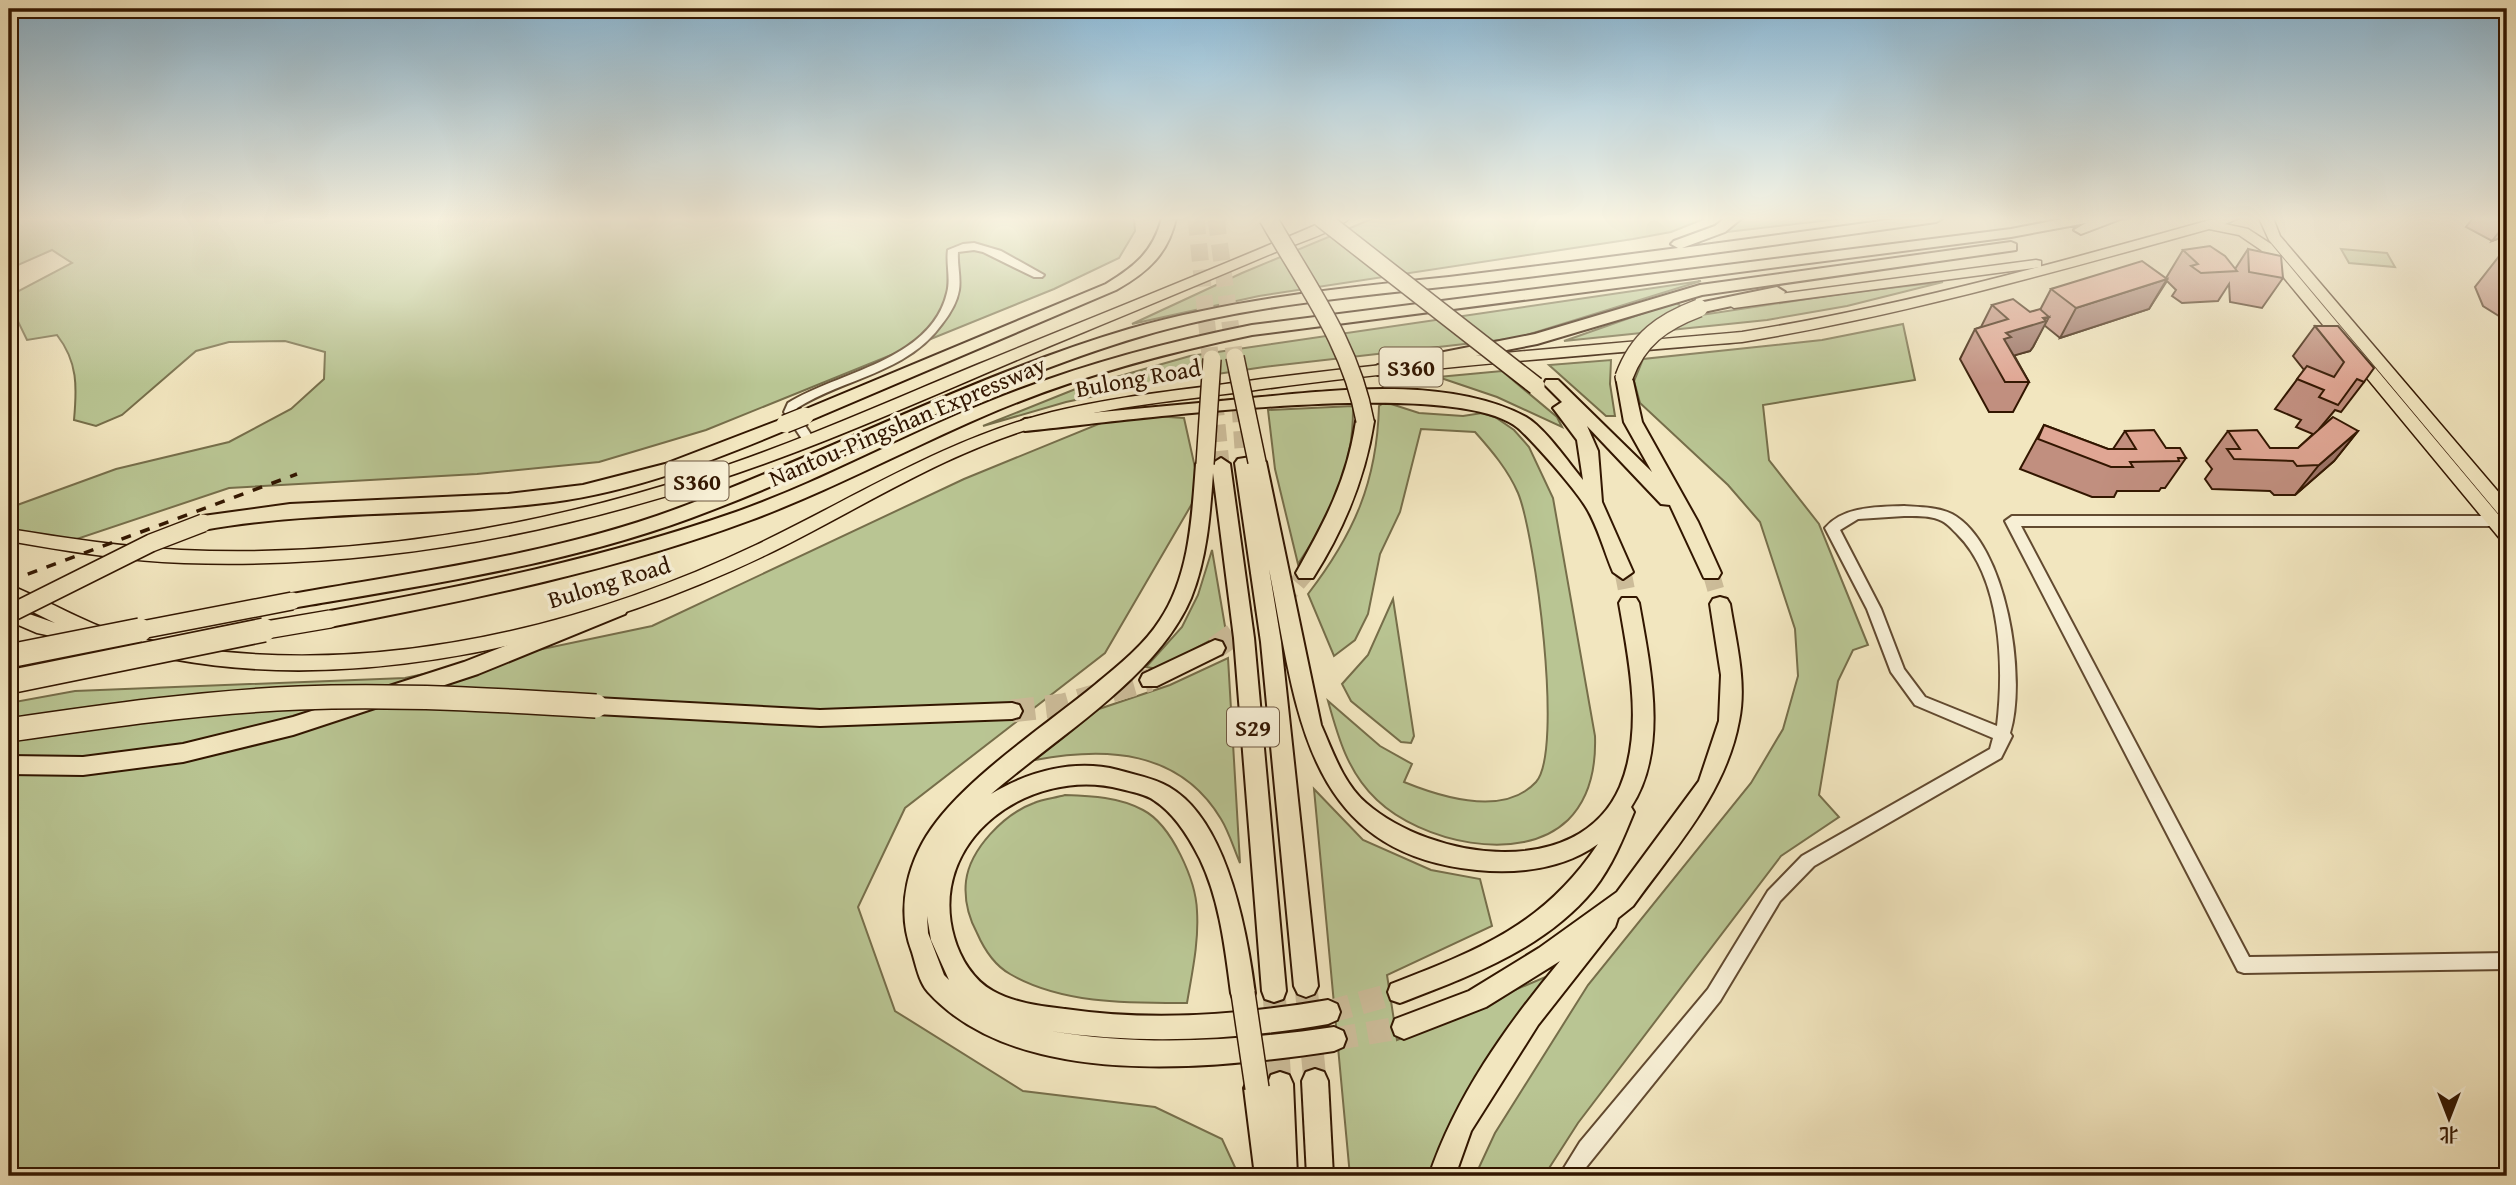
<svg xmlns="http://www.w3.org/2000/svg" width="2516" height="1185" viewBox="0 0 2516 1185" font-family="'Gentium Book Plus','Noto Serif SC',serif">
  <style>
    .green { fill: #b9c593; stroke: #766e4a; stroke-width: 2 }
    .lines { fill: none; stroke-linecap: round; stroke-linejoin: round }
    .highway-tunnel-far1 { stroke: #ccbc99; stroke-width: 17; stroke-dasharray: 17 9; stroke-linecap: butt }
    .highway-tunnel { stroke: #ccbc99; stroke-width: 23; stroke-dasharray: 23 11; stroke-linecap: butt }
    .minor-casing { stroke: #624a30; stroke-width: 4 }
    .major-casing { stroke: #321600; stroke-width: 3 }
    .highway-casing { stroke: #321600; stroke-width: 4 }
    .minor { fill: #f7efd5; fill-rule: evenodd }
    .major { fill: #f2e6bf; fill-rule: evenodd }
    .highway { fill: #f2e6bf; fill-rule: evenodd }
    .rail { stroke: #321600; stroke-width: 3.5; stroke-dasharray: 10 10; stroke-linecap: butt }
    .highway-bridge-far1-casing { stroke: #321600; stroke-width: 20; stroke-linecap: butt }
    .highway-bridge-casing { stroke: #321600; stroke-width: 26; stroke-linecap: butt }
    .highway-bridge-far1 { stroke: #f2e6bf; stroke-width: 17 }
    .highway-bridge { stroke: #f2e6bf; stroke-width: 23 }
    .wall { fill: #c18f7f; stroke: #321600; stroke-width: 2 }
    .shaded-wall { fill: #9d7468; stroke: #321600; stroke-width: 2 }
    .building { fill: #e0a694; stroke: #321600; stroke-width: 2 }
    .labels { text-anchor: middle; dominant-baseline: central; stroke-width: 7; stroke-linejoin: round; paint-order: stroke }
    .shield { fill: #f7efd5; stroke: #6d5740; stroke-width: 2 }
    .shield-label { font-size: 23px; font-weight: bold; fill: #321600 }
    .street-label { font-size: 24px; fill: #321600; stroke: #f7efd5 }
  </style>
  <rect width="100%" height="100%" fill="#f2e6bf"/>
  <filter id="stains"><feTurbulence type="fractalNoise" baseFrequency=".00286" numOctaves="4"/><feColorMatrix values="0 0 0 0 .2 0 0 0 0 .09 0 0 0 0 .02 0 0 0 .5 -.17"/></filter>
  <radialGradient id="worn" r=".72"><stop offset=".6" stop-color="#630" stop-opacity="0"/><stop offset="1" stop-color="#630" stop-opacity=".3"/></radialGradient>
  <!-- green -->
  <g class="green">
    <path d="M9 218H1134L1135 231 1119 258 1054 289 706 430 599 462 477 474 229 488 62 544 9 530V508L116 469 229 442 291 409 324 379 325 352 285 341 229 342 196 351 122 415 96 426 74 420C77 387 78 362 57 335L27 340 9 303V296L72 263 52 250 9 269Z"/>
    <polygon points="1374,218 1706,218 1671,232 1633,239 1259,296 1132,324 1242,273"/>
    <polygon points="1741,218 1847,218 1718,233"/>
    <polygon points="2341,249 2387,253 2395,267 2349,263"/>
    <polygon points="1701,281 1517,338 1264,367 1157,383 1066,402 983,426 1078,388 1190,356"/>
    <polygon points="1943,282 1847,306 1767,320 1564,341 1675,302 1695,316 1853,292"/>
    <polygon points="1903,324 1915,380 1763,405 1769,460 1819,524 1868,645 1853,650 1838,681 1819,795 1839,817 1781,856 1578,1123 1544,1176 1475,1176 1495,1133 1588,985 1751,783 1783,729 1798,676 1795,629 1760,522 1728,485 1640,403 1634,381 1643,359 1822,340"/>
    <polygon points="1611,360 1610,384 1615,416 1606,416 1549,365"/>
    <polygon points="1502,371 1557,417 1562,427 1497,397 1438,377"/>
    <path d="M1385 402 1419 413 1463 416 1482 413 1495 417 1514 430 1529 447 1553 498 1595 736C1596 766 1590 798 1568 820 1520 866 1420 841 1377 800 1348 773 1338 737 1328 701L1380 746 1412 764 1404 782C1441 797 1504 817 1536 782 1564 751 1535 534 1518 493 1508 470 1492 451 1475 432L1421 429 1400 512 1380 554 1368 614 1355 640 1334 656 1308 594C1354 534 1377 482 1379 406Z"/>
    <path d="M1353 406C1354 468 1332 513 1298 564L1275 469 1268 410Z"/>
    <polygon points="1123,414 1184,418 1200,490 1105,653 905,808 858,907 895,1011 1023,1091 1155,1107 1222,1139 1239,1176 9,1176 9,703 75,691 405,678 652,626 964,479"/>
    <polygon points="1212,550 1226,632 1158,669 1146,667 1182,627 1198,595"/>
    <polygon points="1393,599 1414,736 1411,743 1401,742 1351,701 1342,684 1368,655"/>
    <path d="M1228 658 1240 863C1234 849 1229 832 1221 819 1179 749 1105 747 1035 760L1099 709 1170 685Z"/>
    <polygon points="1314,789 1363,840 1431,870 1480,879 1492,926 1387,975 1397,1040 1569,967 1478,1096 1442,1176 1350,1176"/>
    <path d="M1065 795C1092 796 1119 797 1143 810 1172 825 1196 881 1197 911 1199 942 1192 973 1187 1003 1128 1003 1062 1004 1010 974 994 965 984 949 977 933 969 918 964 899 966 881 970 849 1004 814 1034 803 1043 799 1055 798 1065 795Z"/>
  </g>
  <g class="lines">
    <!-- highway-tunnel-far1 -->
    <g class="highway-tunnel-far1">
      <polyline points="1196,218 1221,464"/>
      <polyline points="1216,218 1237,375"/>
      <polyline points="1240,405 1244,463"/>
      <polyline points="1623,572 1629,603"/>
      <polyline points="1711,573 1720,604"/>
      <polyline points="1237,632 1284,599 1306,573"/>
    </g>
    <!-- highway-tunnel -->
    <g class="highway-tunnel">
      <polyline points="1215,648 1240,630"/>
      <polyline points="1012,711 1063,705 1150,680"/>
      <polyline points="1306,986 1315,1081"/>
      <polyline points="1274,991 1280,1084"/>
      <polyline points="1328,1012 1400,992"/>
      <polyline points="1334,1039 1404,1027"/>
    </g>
    <defs>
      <g id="minor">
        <path d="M974 243 1001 251 1044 275 1042 277H1034L983 252 974 250 958 252C957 265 961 277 959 290 957 302 950 314 942 324 907 373 845 378 797 408L796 412 814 439 812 442H804L784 412 788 403C837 372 931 361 947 293 951 279 946 264 948 250L963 244Z"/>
        <path d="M1904 506C1919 507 1938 507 1952 514 2007 544 2027 678 2010 733L2012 736 2001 758 1814 866 1780 901 1720 1001 1579 1176H1559L1580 1142 1708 989 1768 891 1802 856 1990 749 1993 738 1915 705 1891 672 1867 609 1825 528C1843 506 1878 507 1904 506ZM1904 516C1916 516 1930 515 1942 521 1948 524 1953 530 1958 535 2002 579 2004 668 1997 726L1925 697 1904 669 1881 609 1840 530 1858 519Z"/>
        <polygon points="2012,516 2507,516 2507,526 2021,526 2249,957 2507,953 2507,969 2244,973 2238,971 2005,521"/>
      </g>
      <g id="major">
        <path d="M1332 218H1350C1330 234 1297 243 1273 253 1210 280 1147 306 1084 332 961 382 838 441 711 482 541 538 363 569 184 563 125 561 67 551 9 541V529C66 538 123 547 181 550 356 558 535 528 701 474 796 443 887 402 979 364 1096 316 1215 269 1332 218Z"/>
        <path d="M2217 218H2239L2225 224 2248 229 2271 244 2507 525V542L2501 540 2261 250 2239 235 2209 229C2054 272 1901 316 1742 342 1577 356 1413 368 1249 391 1181 400 1112 406 1046 424 947 451 860 509 768 554 570 649 311 710 97 640L89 644 37 633 9 621V607L55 623 9 600V585C51 601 89 627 134 637 341 685 567 635 756 545 854 498 946 439 1052 412 1116 396 1183 390 1248 381 1412 359 1577 347 1742 332 1903 306 2060 262 2217 218Z"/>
        <polygon points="2259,218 2273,218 2280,236 2507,502 2507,519 2501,517 2269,240"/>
        <polygon points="2036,260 2041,261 2041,267 1734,308 1727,304 1734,300"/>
      </g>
      <g id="highway">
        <path d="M1162 218H1176C1168 254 1148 272 1116 290L811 420 805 422 796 416 799 412 1106 284C1135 266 1153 252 1162 218Z"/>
        <path d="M1725 218H1742L1725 232 1682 248 1903 218H1943L1936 222C1789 243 1643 263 1496 281 1377 295 1257 302 1142 336 986 382 843 462 691 518 563 565 426 585 292 608L285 606 282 601 285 596 292 594C422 571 555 554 679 508 830 452 974 375 1129 329 1233 299 1341 288 1449 277 1525 268 1602 258 1678 248L1671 244 1674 241 1715 226Z"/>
        <path d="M2067 218H2123L2081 234 2074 230 2086 223 2011 237 1252 335C1165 353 1080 376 998 410 915 445 836 488 751 520 615 571 472 599 330 627L323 624 320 619 323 614 330 611C467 586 604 558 736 512 823 481 903 436 988 402 1073 367 1162 343 1252 325L2011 229Z"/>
        <polygon points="2011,242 2016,244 2016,250 1702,295 1537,344 1378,375 1370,370 1378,365 1535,334 1700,285"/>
        <polygon points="1777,287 1785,292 1783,295 1699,313 1691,308 1699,303"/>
        <path d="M1624 372 1632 377 1642 422 1698 522 1721 573 1718 578H1704L1670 505 1661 504 1587 426 1598 451 1602 502 1633 572 1623 579 1613 572C1604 551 1597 523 1584 504 1572 486 1534 442 1518 428 1453 374 1118 422 1025 431L1016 425 1025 419C1090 413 1156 407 1221 401 1313 393 1442 372 1526 417 1544 427 1569 463 1583 480L1577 440 1553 408 1562 402 1544 384 1546 380H1558L1652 472 1624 422 1616 377Z"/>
        <path d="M1365 415 1374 421C1365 479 1344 529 1313 578H1299L1296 573C1325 521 1347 481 1356 421Z"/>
        <path d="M785 418 794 424 791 428C714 460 636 491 553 502 436 517 319 509 203 530L194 523 203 516 290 504 508 494 583 485 665 464Z"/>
        <path d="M1257 456 1266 462 1321 725C1333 752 1343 783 1366 803 1430 859 1578 883 1620 787 1644 730 1629 661 1619 603L1622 598H1636L1639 603C1650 666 1669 749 1631 807L1634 812C1623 839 1612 866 1594 889 1545 949 1470 976 1400 1003L1391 1000 1388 992 1391 984C1479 950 1544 925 1598 844 1564 869 1518 874 1477 870 1302 853 1297 706 1269 569L1281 642 1318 986 1314 994 1306 997 1298 994 1294 986 1261 642 1235 463 1238 459Z"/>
        <path d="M1205 458 1213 463 1221 458 1230 464 1254 638 1286 991 1283 999 1274 1002 1265 999 1262 991 1234 638 1213 473C1210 515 1207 558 1191 598 1157 678 1055 738 991 794 1029 771 1075 759 1118 770 1135 775 1154 778 1169 787 1228 821 1247 932 1255 993L1252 1001 1243 1004 1234 1001 1231 993C1225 948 1220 901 1200 859 1190 839 1175 814 1155 801 1146 794 1132 792 1121 789 1032 765 926 839 954 937 960 958 973 980 993 991 1014 1003 1041 1006 1065 1009 1153 1022 1240 1015 1328 1000L1337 1004 1340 1012 1337 1020 1328 1024C1235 1040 1144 1045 1050 1031 1145 1047 1239 1041 1334 1027L1343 1031 1346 1039 1343 1047 1334 1051C1214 1069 1018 1091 928 992 919 982 916 965 912 952 895 908 908 858 937 821 975 772 1046 725 1096 684 1119 665 1144 645 1160 620 1190 575 1192 516 1196 464ZM927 916 931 940 949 980 944 975 928 933Z"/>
        <path d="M1720 597 1727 599 1730 604C1736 642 1747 683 1739 721 1726 793 1674 849 1633 906L1618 918 1615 927 1538 1025 1471 1131 1455 1176H1429C1456 1096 1506 1026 1560 961L1486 1007 1404 1039 1395 1035 1392 1027 1395 1019 1469 991 1539 948 1617 892 1699 781 1719 721 1721 675 1710 604 1713 599Z"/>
        <polygon points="618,602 625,604 628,609 625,614 478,674 293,735 183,762 83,775 9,774 9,756 83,757 183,744 293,717 464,662"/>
        <polygon points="1215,640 1222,642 1225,648 1222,654 1157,686 1143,686 1140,680 1143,674"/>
        <polygon points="596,698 820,710 1012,703 1019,705 1022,711 1019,717 1012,719 820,726 596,714 589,712 586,706 589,700"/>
        <polygon points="1315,1069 1324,1072 1328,1081 1333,1176 1307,1176 1302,1081 1306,1072"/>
        <polygon points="1280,1072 1289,1075 1293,1084 1297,1176 1255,1176 1244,1088 1248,1079 1257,1076 1268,1083 1271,1075"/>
      </g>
    </defs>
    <!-- minor casing -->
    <use href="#minor" class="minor-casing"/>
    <!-- major casing -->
    <use href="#major" class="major-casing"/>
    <!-- highway casing -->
    <use href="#highway" class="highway-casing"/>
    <!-- minor -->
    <use href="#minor" class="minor"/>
    <!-- major -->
    <use href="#major" class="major"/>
    <!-- highway -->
    <use href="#highway" class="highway"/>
    <!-- rail -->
    <polyline class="rail" points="9,581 297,474"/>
    <defs>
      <g id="highway-bridge-far1">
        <path d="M1268 218C1306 285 1351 344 1365 421"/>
        <polyline points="1321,218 1536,386"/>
        <polyline points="1235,357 1257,462"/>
        <path d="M1624 377C1638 339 1662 322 1699 308"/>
        <polyline points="785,424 805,416"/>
        <polyline points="1205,464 1212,359"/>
        <polyline points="9,614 151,543 203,523"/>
        <polyline points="131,632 292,601"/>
        <polyline points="254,632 330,619"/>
      </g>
      <g id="highway-bridge">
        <polyline points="9,656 140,630"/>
        <polyline points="9,682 264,630"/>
        <path d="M9 730C105 716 202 702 299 698 398 694 497 700 596 706"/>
        <polyline points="1243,993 1257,1088"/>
      </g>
    </defs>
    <!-- highway-bridge-far1 casing -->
    <use href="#highway-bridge-far1" class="highway-bridge-far1-casing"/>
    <!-- highway-bridge casing -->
    <use href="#highway-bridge" class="highway-bridge-casing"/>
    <!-- highway-bridge-far1 -->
    <use href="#highway-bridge-far1" class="highway-bridge-far1"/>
    <!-- highway-bridge -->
    <use href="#highway-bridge" class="highway-bridge"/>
  </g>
  <!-- wall -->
  <g class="wall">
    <polygon points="2473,218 2507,218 2507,242 2500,238 2492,241 2466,227"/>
    <polygon points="2507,246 2507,316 2502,318 2483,306 2475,287"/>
    <polygon points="2248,249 2283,278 2262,308 2230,302 2229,284 2218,301 2182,303 2172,296 2176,290 2167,281 2149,309 2060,338 2044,325 2033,347 2030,351 2014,355 2029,382 2013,412 1989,412 1960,359 1975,329 1981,327 1992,305 2030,312 2040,310 2051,289 2166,278 2183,250 2235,269"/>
    <polygon points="2315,326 2364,382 2341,412 2335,410 2320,428 2358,431 2334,461 2295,495 2274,495 2270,491 2212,489 2205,479 2212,469 2206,461 2228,431 2270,448 2298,448 2313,434 2296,427 2301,420 2275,409 2304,370 2293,356"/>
    <polygon points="2044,425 2108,449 2113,449 2125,431 2186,458 2165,488 2161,488 2159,491 2117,491 2114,497 2092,497 2020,469"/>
  </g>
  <!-- shaded-wall -->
  <g class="shaded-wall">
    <polygon points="2507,222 2507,229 2500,238 2492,241"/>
    <polygon points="2167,279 2149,309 2060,338 2076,308"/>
    <polygon points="2049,317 2033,347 2030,351 1999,360 2006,333"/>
    <polygon points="2358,431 2334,461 2295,495 2319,465"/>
  </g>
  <!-- building -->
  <g class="building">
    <polygon points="2210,246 2225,256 2237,271 2201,273 2191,266 2198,264 2183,250"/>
    <polygon points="2248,249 2281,256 2283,278 2249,272"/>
    <polygon points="2142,261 2167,279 2076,308 2051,289"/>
    <polygon points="2013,299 2030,312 2040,309 2049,317 2043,318 2046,321 2006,333 2011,337 2004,339 2029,382 2005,382 1975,329 2008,319 1992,305"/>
    <polygon points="2315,326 2338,326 2374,368 2364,382 2357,379 2338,405 2319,397 2324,390 2297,379 2307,366 2334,377 2344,362"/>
    <polygon points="2333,417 2358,431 2319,465 2297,466 2293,461 2234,459 2227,449 2240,449 2228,431 2257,430 2270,448 2298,448"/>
    <polygon points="2044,425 2108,449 2136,449 2125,431 2154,430 2166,448 2180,448 2186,458 2178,458 2179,461 2130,462 2133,467 2111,467 2038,439"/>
  </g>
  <!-- sky -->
  <linearGradient id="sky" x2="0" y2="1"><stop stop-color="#8ab8d6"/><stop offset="0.57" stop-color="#f9f4e2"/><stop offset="1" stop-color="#f9f4e2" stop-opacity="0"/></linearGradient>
  <rect width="2516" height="384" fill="url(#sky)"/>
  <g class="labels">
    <!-- shield labels -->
    <g class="shield">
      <rect x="1379.5" y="347.5" width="63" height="39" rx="5"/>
      <rect x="665.5" y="461.5" width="63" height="39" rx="5"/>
      <rect x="1227" y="707.5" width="52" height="39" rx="5"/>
    </g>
    <g class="shield-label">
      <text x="1411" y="367">S360</text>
      <text x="697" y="481">S360</text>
      <text x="1253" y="727">S29</text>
    </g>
    <!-- street labels -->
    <g class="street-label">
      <text transform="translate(1138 378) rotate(-10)">Bulong Road</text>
      <text transform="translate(907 421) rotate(-23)">Nantou-Pingshan Expressway</text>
      <text transform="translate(609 582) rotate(-17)">Bulong Road</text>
    </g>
  </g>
  <!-- margin -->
  <rect width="2516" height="1185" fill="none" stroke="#f2e6bf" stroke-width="35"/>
  <rect x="10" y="10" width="2495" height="1164" fill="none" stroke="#321600" stroke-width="3.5"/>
  <rect x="18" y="18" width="2481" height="1150" fill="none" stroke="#321600" stroke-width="2"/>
  <!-- north arrow -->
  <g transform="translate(2449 1118) rotate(180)" stroke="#f7efd5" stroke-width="5" paint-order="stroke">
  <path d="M0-5L12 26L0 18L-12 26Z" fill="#321600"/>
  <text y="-10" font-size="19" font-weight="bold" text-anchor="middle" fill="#321600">北</text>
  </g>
  <rect width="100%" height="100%" filter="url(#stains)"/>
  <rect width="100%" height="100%" fill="url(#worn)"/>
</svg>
